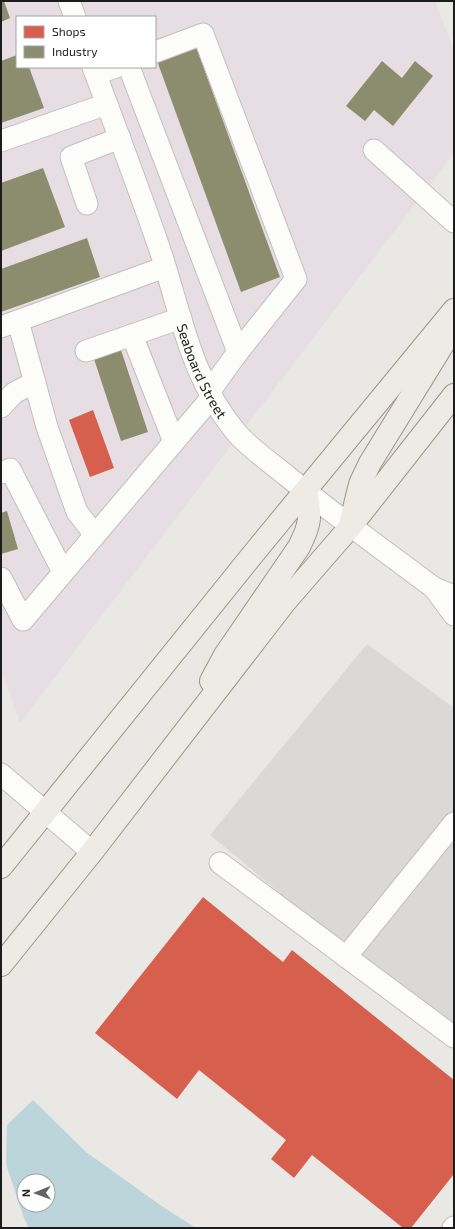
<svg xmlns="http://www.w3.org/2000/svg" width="455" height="1229" viewBox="0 0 455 1229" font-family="'Exo 2',sans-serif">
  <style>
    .industrial { fill: #e7dee3; fill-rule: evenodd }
    .parking { fill: #dad9d8 }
    .water { fill: #bcd5da; fill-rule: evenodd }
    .shops { fill: #d6604d }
    .industry { fill: #8c8c6e }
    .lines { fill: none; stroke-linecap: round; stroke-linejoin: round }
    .minor-casing { stroke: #c0bfbd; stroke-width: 23 }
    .major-casing { stroke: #9e9485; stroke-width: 24 }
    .minor { stroke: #fcfcfb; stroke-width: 21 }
    .major { stroke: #eeeae5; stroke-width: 22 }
    .labels { text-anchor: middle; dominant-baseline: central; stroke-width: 4; stroke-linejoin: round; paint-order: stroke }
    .street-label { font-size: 14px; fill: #1c1c1c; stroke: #fff }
  </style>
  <rect width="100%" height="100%" fill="#eae8e5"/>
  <!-- industrial -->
  <path class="industrial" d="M1 1H435L454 50V153L20 723 1 669ZM17 17H155V67H17Z"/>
  <!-- parking -->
  <polygon class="parking" points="367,644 454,708 454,1037 210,835"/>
  <!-- water -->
  <path class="water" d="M33 1100 86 1152 163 1207 196 1228H29L24 1218 6 1164 7 1125ZM24 1181H48V1205H24Z"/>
  <!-- shops -->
  <g class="shops">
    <polygon points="93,410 114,468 90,477 69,420"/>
    <polygon points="203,897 283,962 292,950 454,1080 454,1174 411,1228 403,1228 312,1155 294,1178 271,1159 286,1140 199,1070 177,1099 95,1033"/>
  </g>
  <!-- industry -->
  <g class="industry">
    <polygon points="1,1 4,1 10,18 1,22"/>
    <polygon points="195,44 280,277 241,292 156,58"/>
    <polygon points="17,55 17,67 29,67 44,108 1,123 1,61"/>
    <polygon points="382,61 402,78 415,61 433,76 393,126 374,110 365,121 346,106"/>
    <polygon points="43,168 65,227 1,251 1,183"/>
    <polygon points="87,238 100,277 1,312 1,269"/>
    <polygon points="121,350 148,432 121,441 94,359"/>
    <polygon points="7,511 18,549 1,554 1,513"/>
  </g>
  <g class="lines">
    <defs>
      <g id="minor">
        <polyline points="69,1 75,17"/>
        <polyline points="155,52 203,34 296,279 238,352"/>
        <path id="s1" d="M93 67C116 129 140 191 161 253 182 318 191 377 235 431 249 448 270 462 287 476 334 515 385 551 434 588L454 596"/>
        <polyline points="129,67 238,352 209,392"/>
        <polyline points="96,74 116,67"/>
        <polyline points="1,141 107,104"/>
        <polyline points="374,150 454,222"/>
        <polyline points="87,204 71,157 120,138"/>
        <polyline points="18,321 47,427 77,512 95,535"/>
        <polyline points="1,327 165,267"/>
        <polyline points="132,335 174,442"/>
        <polyline points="86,351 181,318"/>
        <polyline points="1,407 14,393 35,382"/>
        <polyline points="1,473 10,469 63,572"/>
        <polyline points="1,578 23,620 212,397"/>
        <polyline points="434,588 454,615"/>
        <polyline points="1,774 92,852"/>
        <polyline points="220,863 454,1037"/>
        <polyline points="346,957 454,823"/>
        <polyline points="453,1228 454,1227"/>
      </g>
      <g id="major">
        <polyline points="351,521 360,484 370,463 450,333"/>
        <path d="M211 681 225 655 299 547C311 523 311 517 306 491"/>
        <polyline points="1,867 258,548 454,310"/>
        <polyline points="1,965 92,852 285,602 351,526 454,395"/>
      </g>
    </defs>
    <!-- minor casing -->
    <use href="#minor" class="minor-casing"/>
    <!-- major casing -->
    <use href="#major" class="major-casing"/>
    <!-- minor -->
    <use href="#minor" class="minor"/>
    <!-- major -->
    <use href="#major" class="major"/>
  </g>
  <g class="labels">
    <!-- street labels -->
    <g class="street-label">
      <text stroke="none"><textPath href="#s1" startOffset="323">Seaboard Street</textPath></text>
    </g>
  </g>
  <!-- border -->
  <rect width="455" height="1229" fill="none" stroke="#1c1c1c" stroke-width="4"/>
  <!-- legend -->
  <rect x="16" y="16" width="140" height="52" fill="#ffffff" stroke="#a4a4a4"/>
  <rect x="24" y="26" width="20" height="12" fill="#d6604d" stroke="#a4a4a4"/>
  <text x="52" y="36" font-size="12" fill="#1c1c1c">Shops</text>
  <rect x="24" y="46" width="20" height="12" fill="#8c8c6e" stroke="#a4a4a4"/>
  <text x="52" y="56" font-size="12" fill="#1c1c1c">Industry</text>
  <!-- north arrow -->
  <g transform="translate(36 1193) rotate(269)"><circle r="19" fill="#ffffff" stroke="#a4a4a4"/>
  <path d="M0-3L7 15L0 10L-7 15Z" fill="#646362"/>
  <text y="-6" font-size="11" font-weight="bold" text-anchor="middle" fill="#1c1c1c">N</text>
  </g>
</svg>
